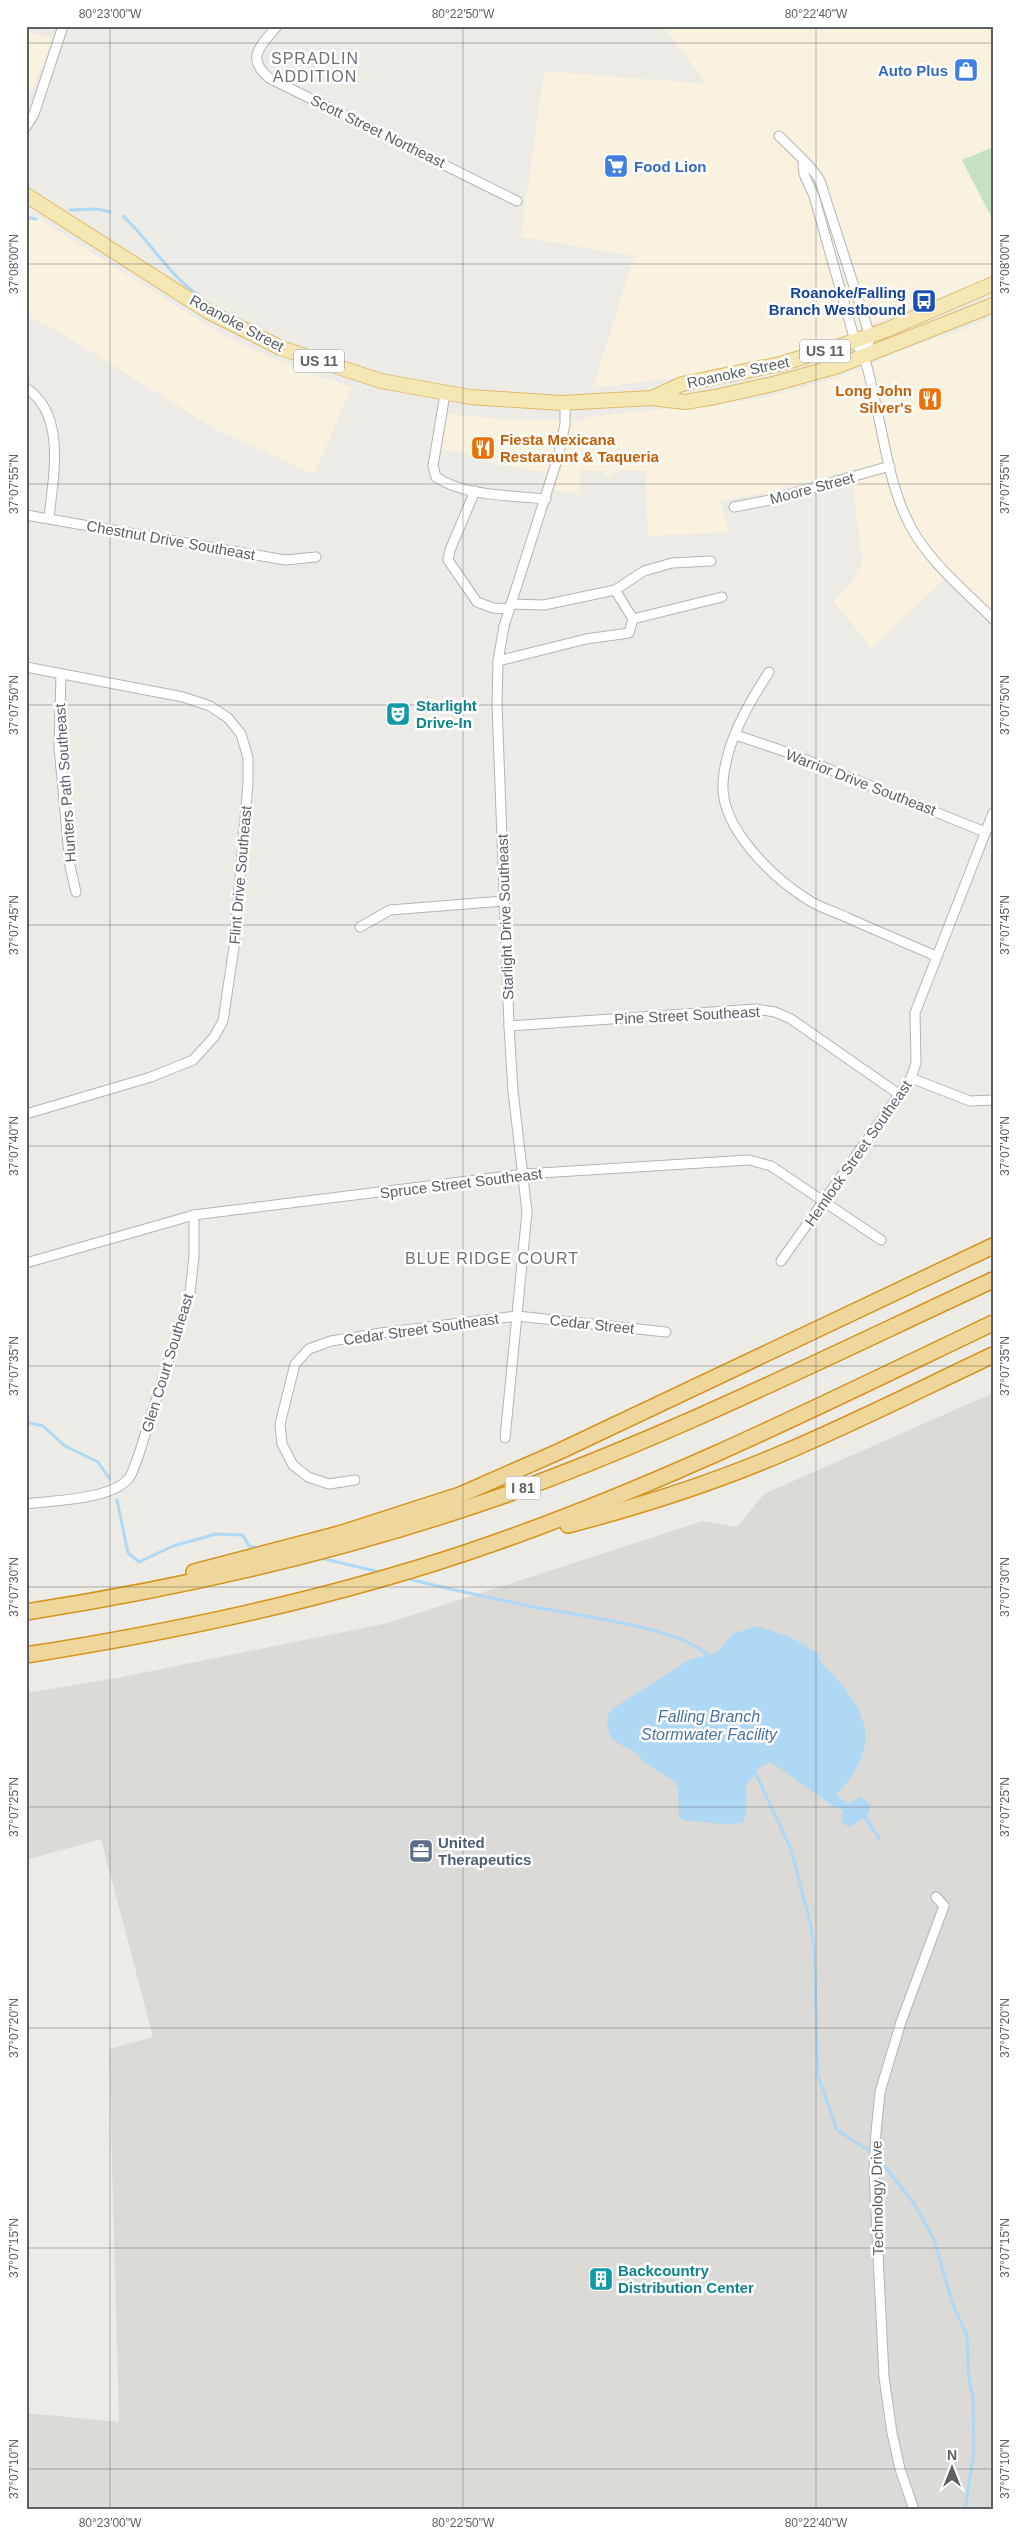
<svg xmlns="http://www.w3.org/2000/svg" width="1019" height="2536" viewBox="0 0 1019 2536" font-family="Arial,sans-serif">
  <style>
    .commercial { fill: #f9f2de }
    .industrial { fill: #dcdad7 }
    .green { fill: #c6e1c5 }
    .water { fill: #afd8f4 }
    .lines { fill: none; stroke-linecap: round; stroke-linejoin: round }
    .stream { stroke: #afd8f4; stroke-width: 3 }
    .street-casing { stroke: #b2b5b8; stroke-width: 11 }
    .primary-casing { stroke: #dfba6d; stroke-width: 16 }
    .highway-casing { stroke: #d4941e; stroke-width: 18 }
    .street { stroke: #fff; stroke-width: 9 }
    .primary { stroke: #f4e7b3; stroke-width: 14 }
    .highway { stroke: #efd69a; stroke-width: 15 }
    .ticks { fill: none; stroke: #5d6063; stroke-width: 1; stroke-opacity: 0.45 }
    .labels { text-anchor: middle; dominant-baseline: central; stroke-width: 5; stroke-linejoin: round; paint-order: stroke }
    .shield { fill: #fff; stroke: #8e9092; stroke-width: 1 }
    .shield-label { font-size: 14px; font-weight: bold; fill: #5d6063 }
    .shop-label { font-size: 15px; font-weight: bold; fill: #366cbe; stroke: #fff; text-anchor: end }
    .street-label { font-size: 15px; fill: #5d6063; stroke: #fff }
    .transit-label { font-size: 15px; font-weight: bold; fill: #164399; stroke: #fff; text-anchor: end }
    .food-label { font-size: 15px; font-weight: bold; fill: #c56008; stroke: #fff; text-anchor: end }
    .culture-label { font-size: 15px; font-weight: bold; fill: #0d838f; stroke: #fff; text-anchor: start }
    .service-label { font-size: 15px; font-weight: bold; fill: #4e5e75; stroke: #fff; text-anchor: start }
    .neighbourhood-label { font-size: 16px; letter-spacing: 1px; fill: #6e7275; stroke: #fff }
    .water-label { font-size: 16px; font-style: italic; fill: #4b759c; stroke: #fff }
    .neatline { fill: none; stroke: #5d6063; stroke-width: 2 }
    .ticks-label { font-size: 12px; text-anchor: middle; fill: #5d6063 }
  </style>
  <rect width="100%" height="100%" fill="#edebe5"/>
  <!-- commercial -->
  <g class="commercial">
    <polygon points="663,26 993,26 993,147 962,161 993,220 993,276 825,343 786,356 698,375 593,388 634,256 521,237 544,71 707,84"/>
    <polygon points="26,31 53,39 26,106"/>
    <polygon points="26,211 218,332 258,352 314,375 352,387 314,474 215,429 48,325 26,316"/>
    <polygon points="993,317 993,612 953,571 872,648 833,601 852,582 862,563 851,470 766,493 720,500 729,532 648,536 645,470 614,471 614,476 605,476 604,471 581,470 579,494 552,490 557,475 477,460 464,453 441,449 448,414 497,419 579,421 587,417 760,399 840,377 913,346 962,330"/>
  </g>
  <!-- industrial -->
  <polygon class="industrial" points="993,1393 993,2510 26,2510 26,2413 119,2422 109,2049 153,2037 101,1839 26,1860 26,1693 117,1678 388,1623 703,1521 737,1527 764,1494"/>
  <!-- green -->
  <polygon class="green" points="993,147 993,220 962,160"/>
  <!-- water -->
  <path class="water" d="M757 1626 790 1637 819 1654V1660C864 1706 888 1740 836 1795L849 1804 859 1797 870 1804V1811L867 1816 880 1837V1842L863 1818 850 1827 843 1824 841 1818 843 1811 834 1807 771 1762 761 1767 746 1785C746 1796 749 1814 742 1823L720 1824 684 1820 679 1817 678 1788 672 1780 642 1761 638 1754 617 1743 610 1736 607 1726 608 1715 615 1707 689 1660 719 1651 732 1634Z"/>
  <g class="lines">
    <!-- stream -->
    <g class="stream">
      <polyline points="70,210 98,209 110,212"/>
      <path d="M123 216C150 241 168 274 198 295"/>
      <polyline points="26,217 36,219"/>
      <polyline points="26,1422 43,1426 65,1446 98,1462 109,1478"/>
      <polyline points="117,1500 128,1553 139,1562 173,1546 216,1534 243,1535 249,1546 260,1548"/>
      <polyline points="320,1558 384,1573"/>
      <path d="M405 1578C448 1589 491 1598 534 1607 573 1615 684 1628 708 1656"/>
      <polyline points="754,1770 790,1847 809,1917 814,1947 818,2073 817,2073 837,2130 876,2155 915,2205 934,2240 953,2305 967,2336 969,2380 973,2397 974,2450 965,2510"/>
    </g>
    <defs>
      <g id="street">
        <path d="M277 26C261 46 245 57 269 78L517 201"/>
        <polyline points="26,127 34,114 63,26"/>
        <path d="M779 136C791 148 813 167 820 181L870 336 865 357"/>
        <path d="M803 163 804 174 814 196 855 341C868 361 870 379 875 401 884 439 889 480 905 515 922 556 962 588 993 619"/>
        <path d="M26 388C67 415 53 477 49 518"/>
        <path d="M445 394 433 466 436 477C466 497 511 495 546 499"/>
        <polyline points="475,491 450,550 448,560 477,602 493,608 509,609"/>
        <polyline points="734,507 770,500 890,466"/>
        <polyline points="26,515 285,560 316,557"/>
        <polyline points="615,590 633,619"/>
        <polyline points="511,604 544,605 615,590 644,571 672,563 711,561"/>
        <polyline points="498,661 586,639 629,633 633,619 722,597"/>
        <polyline points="26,667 183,697 210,706 228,718 241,734 248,758 248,783 234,947 223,1021 214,1037 193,1060 151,1077 26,1114"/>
        <path d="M769 672C748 704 725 744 723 783 720 828 774 879 810 901 821 908 836 912 848 918 877 931 906 943 936 956"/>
        <polyline points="61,674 59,747 70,866 76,892"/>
        <polyline points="736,735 789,753 985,832"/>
        <polyline points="360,927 390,910 504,901"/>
        <polyline points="509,1026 756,1009 775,1012 791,1019 900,1095"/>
        <polyline points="911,1078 970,1101 993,1100"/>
        <polyline points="781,1261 911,1078 916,1063 915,1013 993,813"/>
        <polyline points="26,1263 194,1215 524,1174 749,1160 771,1166 881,1240"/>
        <polyline points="505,1438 527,1212 513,1091 509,1026 497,704 498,661 504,626 559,454 565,424 565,403"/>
        <polyline points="355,1480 329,1484 308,1477 293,1465 282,1444 280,1424 295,1364 309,1349 331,1341 381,1333 517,1316 666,1332"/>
        <path d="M26 1504C53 1500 110 1500 128 1479 133 1474 135 1464 138 1457L190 1293 194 1256V1215"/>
        <polyline points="914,2510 900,2469 892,2433 884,2377 874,2171 876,2132 880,2092 901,2022 944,1906 936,1897"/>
      </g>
      <g id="primary">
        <polyline points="26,195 209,312 281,348 381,381 470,397 561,403 651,398 685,402 715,397 773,384 838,366 993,305"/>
        <polyline points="652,398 682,384 780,364 834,348 886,330 993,284"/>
      </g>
      <g id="highway">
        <path d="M568 1525C641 1506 713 1483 783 1453 854 1423 923 1388 993 1355"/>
        <polyline points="194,1572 339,1534 460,1495 558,1452 993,1246"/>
        <path d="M26 1612C188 1587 347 1550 502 1496 670 1436 831 1355 993 1280"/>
        <path d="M26 1655C186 1630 345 1596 497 1542 668 1482 830 1401 993 1323"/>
      </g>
    </defs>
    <!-- street casing -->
    <use href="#street" class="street-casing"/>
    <!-- primary casing -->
    <use href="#primary" class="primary-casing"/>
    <!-- highway casing -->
    <use href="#highway" class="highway-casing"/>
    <!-- street -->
    <use href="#street" class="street"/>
    <!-- primary -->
    <use href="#primary" class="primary"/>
    <!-- highway -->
    <use href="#highway" class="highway"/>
  </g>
  <!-- ticks -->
  <path class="ticks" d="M110 26V2510M463 26V2510M816 26V2510M26 43H993M26 264H993M26 484H993M26 705H993M26 925H993M26 1146H993M26 1366H993M26 1587H993M26 1807H993M26 2028H993M26 2248H993M26 2469H993"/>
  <!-- icons -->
  <defs>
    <symbol id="shop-square" viewBox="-11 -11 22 22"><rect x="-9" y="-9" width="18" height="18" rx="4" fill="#3f7fe0" stroke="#fff"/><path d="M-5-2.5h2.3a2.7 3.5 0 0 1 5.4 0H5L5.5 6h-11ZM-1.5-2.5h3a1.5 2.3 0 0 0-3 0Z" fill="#fff"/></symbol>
    <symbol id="supermarket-square" viewBox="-11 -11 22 22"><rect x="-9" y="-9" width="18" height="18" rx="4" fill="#3f7fe0" stroke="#fff"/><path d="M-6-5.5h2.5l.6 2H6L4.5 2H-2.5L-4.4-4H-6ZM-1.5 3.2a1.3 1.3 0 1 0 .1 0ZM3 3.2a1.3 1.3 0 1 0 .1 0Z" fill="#fff"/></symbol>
    <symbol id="bus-square" viewBox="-11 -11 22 22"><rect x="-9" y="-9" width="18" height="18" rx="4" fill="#1a4fb4" stroke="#fff"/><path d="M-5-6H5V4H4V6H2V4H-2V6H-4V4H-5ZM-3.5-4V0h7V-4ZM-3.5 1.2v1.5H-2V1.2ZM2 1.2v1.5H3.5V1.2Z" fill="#fff"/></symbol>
    <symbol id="restaurant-square" viewBox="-11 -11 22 22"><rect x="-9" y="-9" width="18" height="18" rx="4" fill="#e8710a" stroke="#fff"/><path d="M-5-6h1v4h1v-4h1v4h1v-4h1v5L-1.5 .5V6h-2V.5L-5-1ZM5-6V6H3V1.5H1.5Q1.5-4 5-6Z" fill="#fff"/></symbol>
    <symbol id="theatre-square" viewBox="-11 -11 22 22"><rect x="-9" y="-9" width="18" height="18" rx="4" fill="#0f9aa8" stroke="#fff"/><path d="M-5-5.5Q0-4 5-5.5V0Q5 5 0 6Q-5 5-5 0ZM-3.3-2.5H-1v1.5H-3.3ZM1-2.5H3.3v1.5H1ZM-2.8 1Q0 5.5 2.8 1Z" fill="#fff"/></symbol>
    <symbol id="office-square" viewBox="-11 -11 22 22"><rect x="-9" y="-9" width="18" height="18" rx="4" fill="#5c6f8a" stroke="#fff"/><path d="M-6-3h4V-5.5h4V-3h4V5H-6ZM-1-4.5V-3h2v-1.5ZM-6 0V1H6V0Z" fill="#fff"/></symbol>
    <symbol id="building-square" viewBox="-11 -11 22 22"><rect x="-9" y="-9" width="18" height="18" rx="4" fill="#0f9aa8" stroke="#fff"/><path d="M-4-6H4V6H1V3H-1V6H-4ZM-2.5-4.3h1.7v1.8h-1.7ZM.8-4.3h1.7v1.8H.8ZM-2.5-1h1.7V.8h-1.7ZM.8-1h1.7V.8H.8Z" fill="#fff"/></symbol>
  </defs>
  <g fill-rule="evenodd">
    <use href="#shop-square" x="952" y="56" width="28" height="28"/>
    <use href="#supermarket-square" x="602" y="152" width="28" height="28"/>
    <use href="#bus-square" x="910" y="287" width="28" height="28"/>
    <use href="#restaurant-square" x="916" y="385" width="28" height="28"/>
    <use href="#restaurant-square" x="469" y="434" width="28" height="28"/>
    <use href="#theatre-square" x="384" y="700" width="28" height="28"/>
    <use href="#office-square" x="407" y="1837" width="28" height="28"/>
    <use href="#building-square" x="587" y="2265" width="28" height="28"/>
  </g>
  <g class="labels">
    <!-- shield labels -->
    <g class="shield">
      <rect x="800" y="339.5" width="50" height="23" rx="4"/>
      <rect x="294" y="349.5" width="50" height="23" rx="4"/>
      <rect x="505.5" y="1476.5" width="35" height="23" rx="4"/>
    </g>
    <g class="shield-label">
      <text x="825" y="351">US 11</text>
      <text x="319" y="361">US 11</text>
      <text x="523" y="1488">I 81</text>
    </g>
    <!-- shop labels -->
    <g class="shop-label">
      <text x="948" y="70">Auto Plus</text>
      <text x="634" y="166" text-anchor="start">Food Lion</text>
    </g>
    <!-- street labels -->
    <g class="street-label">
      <text transform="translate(378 131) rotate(26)">Scott Street Northeast</text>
      <text transform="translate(237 323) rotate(28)">Roanoke Street</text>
      <text transform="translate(738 372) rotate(-12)">Roanoke Street</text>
      <text transform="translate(812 488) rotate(-15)">Moore Street</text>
      <text transform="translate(171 540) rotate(10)">Chestnut Drive Southeast</text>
      <text transform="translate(861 782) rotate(21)">Warrior Drive Southeast</text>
      <text transform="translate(65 783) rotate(-94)">Hunters Path Southeast</text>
      <text transform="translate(240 875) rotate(-85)">Flint Drive Southeast</text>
      <text transform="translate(505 917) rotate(-92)">Starlight Drive Southeast</text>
      <text transform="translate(687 1015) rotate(-3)">Pine Street Southeast</text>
      <text transform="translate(858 1153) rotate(-55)">Hemlock Street Southeast</text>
      <text transform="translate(461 1183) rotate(-7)">Spruce Street Southeast</text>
      <text transform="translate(592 1324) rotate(6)">Cedar Street</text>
      <text transform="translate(421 1329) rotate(-8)">Cedar Street Southeast</text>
      <text transform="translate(167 1363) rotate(-73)">Glen Court Southeast</text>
      <text transform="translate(877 2198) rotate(-91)">Technology Drive</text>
    </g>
    <!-- transit labels -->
    <g class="transit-label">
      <text x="906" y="292">Roanoke/Falling<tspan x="906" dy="17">Branch Westbound</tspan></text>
    </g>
    <!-- food labels -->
    <g class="food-label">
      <text x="912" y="390">Long John<tspan x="912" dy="17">Silver's</tspan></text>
      <text x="500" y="439" text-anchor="start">Fiesta Mexicana<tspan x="500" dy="17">Restaraunt &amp; Taqueria</tspan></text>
    </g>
    <!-- culture labels -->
    <g class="culture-label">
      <text x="416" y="705">Starlight<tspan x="416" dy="17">Drive-In</tspan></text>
      <text x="618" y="2270">Backcountry<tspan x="618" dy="17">Distribution Center</tspan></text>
    </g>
    <!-- service labels -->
    <g class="service-label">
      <text x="438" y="1842">United<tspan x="438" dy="17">Therapeutics</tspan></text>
    </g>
    <!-- neighbourhood labels -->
    <g class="neighbourhood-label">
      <text x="315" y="58">SPRADLIN<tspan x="315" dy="18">ADDITION</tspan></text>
      <text x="492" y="1258">BLUE RIDGE COURT</text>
    </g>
    <!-- water labels -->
    <g class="water-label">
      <text x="709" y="1716">Falling Branch<tspan x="709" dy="18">Stormwater Facility</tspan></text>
    </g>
  </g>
  <!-- border -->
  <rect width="1019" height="2536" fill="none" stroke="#ffffff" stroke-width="55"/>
  <!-- north arrow -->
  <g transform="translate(952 2468)" stroke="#ffffff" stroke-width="4" paint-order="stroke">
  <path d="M0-4L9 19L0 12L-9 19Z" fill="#5d6063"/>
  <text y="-8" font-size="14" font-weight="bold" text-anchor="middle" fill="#5d6063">N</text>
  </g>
  <rect x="28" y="28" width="964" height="2480" class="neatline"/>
  <g class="ticks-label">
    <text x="110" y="18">80°23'00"W</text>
    <text x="463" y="18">80°22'50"W</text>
    <text x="816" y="18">80°22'40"W</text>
    <text transform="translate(14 264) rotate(-90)" y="4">37°08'00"N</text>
    <text transform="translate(1005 264) rotate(-90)" y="4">37°08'00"N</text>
    <text transform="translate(14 484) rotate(-90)" y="4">37°07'55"N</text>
    <text transform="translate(1005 484) rotate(-90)" y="4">37°07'55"N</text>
    <text transform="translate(14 705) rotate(-90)" y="4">37°07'50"N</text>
    <text transform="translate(1005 705) rotate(-90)" y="4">37°07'50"N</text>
    <text transform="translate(14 925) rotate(-90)" y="4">37°07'45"N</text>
    <text transform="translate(1005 925) rotate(-90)" y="4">37°07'45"N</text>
    <text transform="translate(14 1146) rotate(-90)" y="4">37°07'40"N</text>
    <text transform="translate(1005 1146) rotate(-90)" y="4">37°07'40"N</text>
    <text transform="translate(14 1366) rotate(-90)" y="4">37°07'35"N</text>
    <text transform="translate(1005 1366) rotate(-90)" y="4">37°07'35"N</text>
    <text transform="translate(14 1587) rotate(-90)" y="4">37°07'30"N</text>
    <text transform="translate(1005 1587) rotate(-90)" y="4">37°07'30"N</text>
    <text transform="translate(14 1807) rotate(-90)" y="4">37°07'25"N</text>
    <text transform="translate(1005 1807) rotate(-90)" y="4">37°07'25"N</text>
    <text transform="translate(14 2028) rotate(-90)" y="4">37°07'20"N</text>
    <text transform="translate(1005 2028) rotate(-90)" y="4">37°07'20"N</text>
    <text transform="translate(14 2248) rotate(-90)" y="4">37°07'15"N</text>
    <text transform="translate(1005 2248) rotate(-90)" y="4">37°07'15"N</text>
    <text transform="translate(14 2469) rotate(-90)" y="4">37°07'10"N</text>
    <text transform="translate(1005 2469) rotate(-90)" y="4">37°07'10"N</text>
    <text x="110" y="2527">80°23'00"W</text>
    <text x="463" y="2527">80°22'50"W</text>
    <text x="816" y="2527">80°22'40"W</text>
  </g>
</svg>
